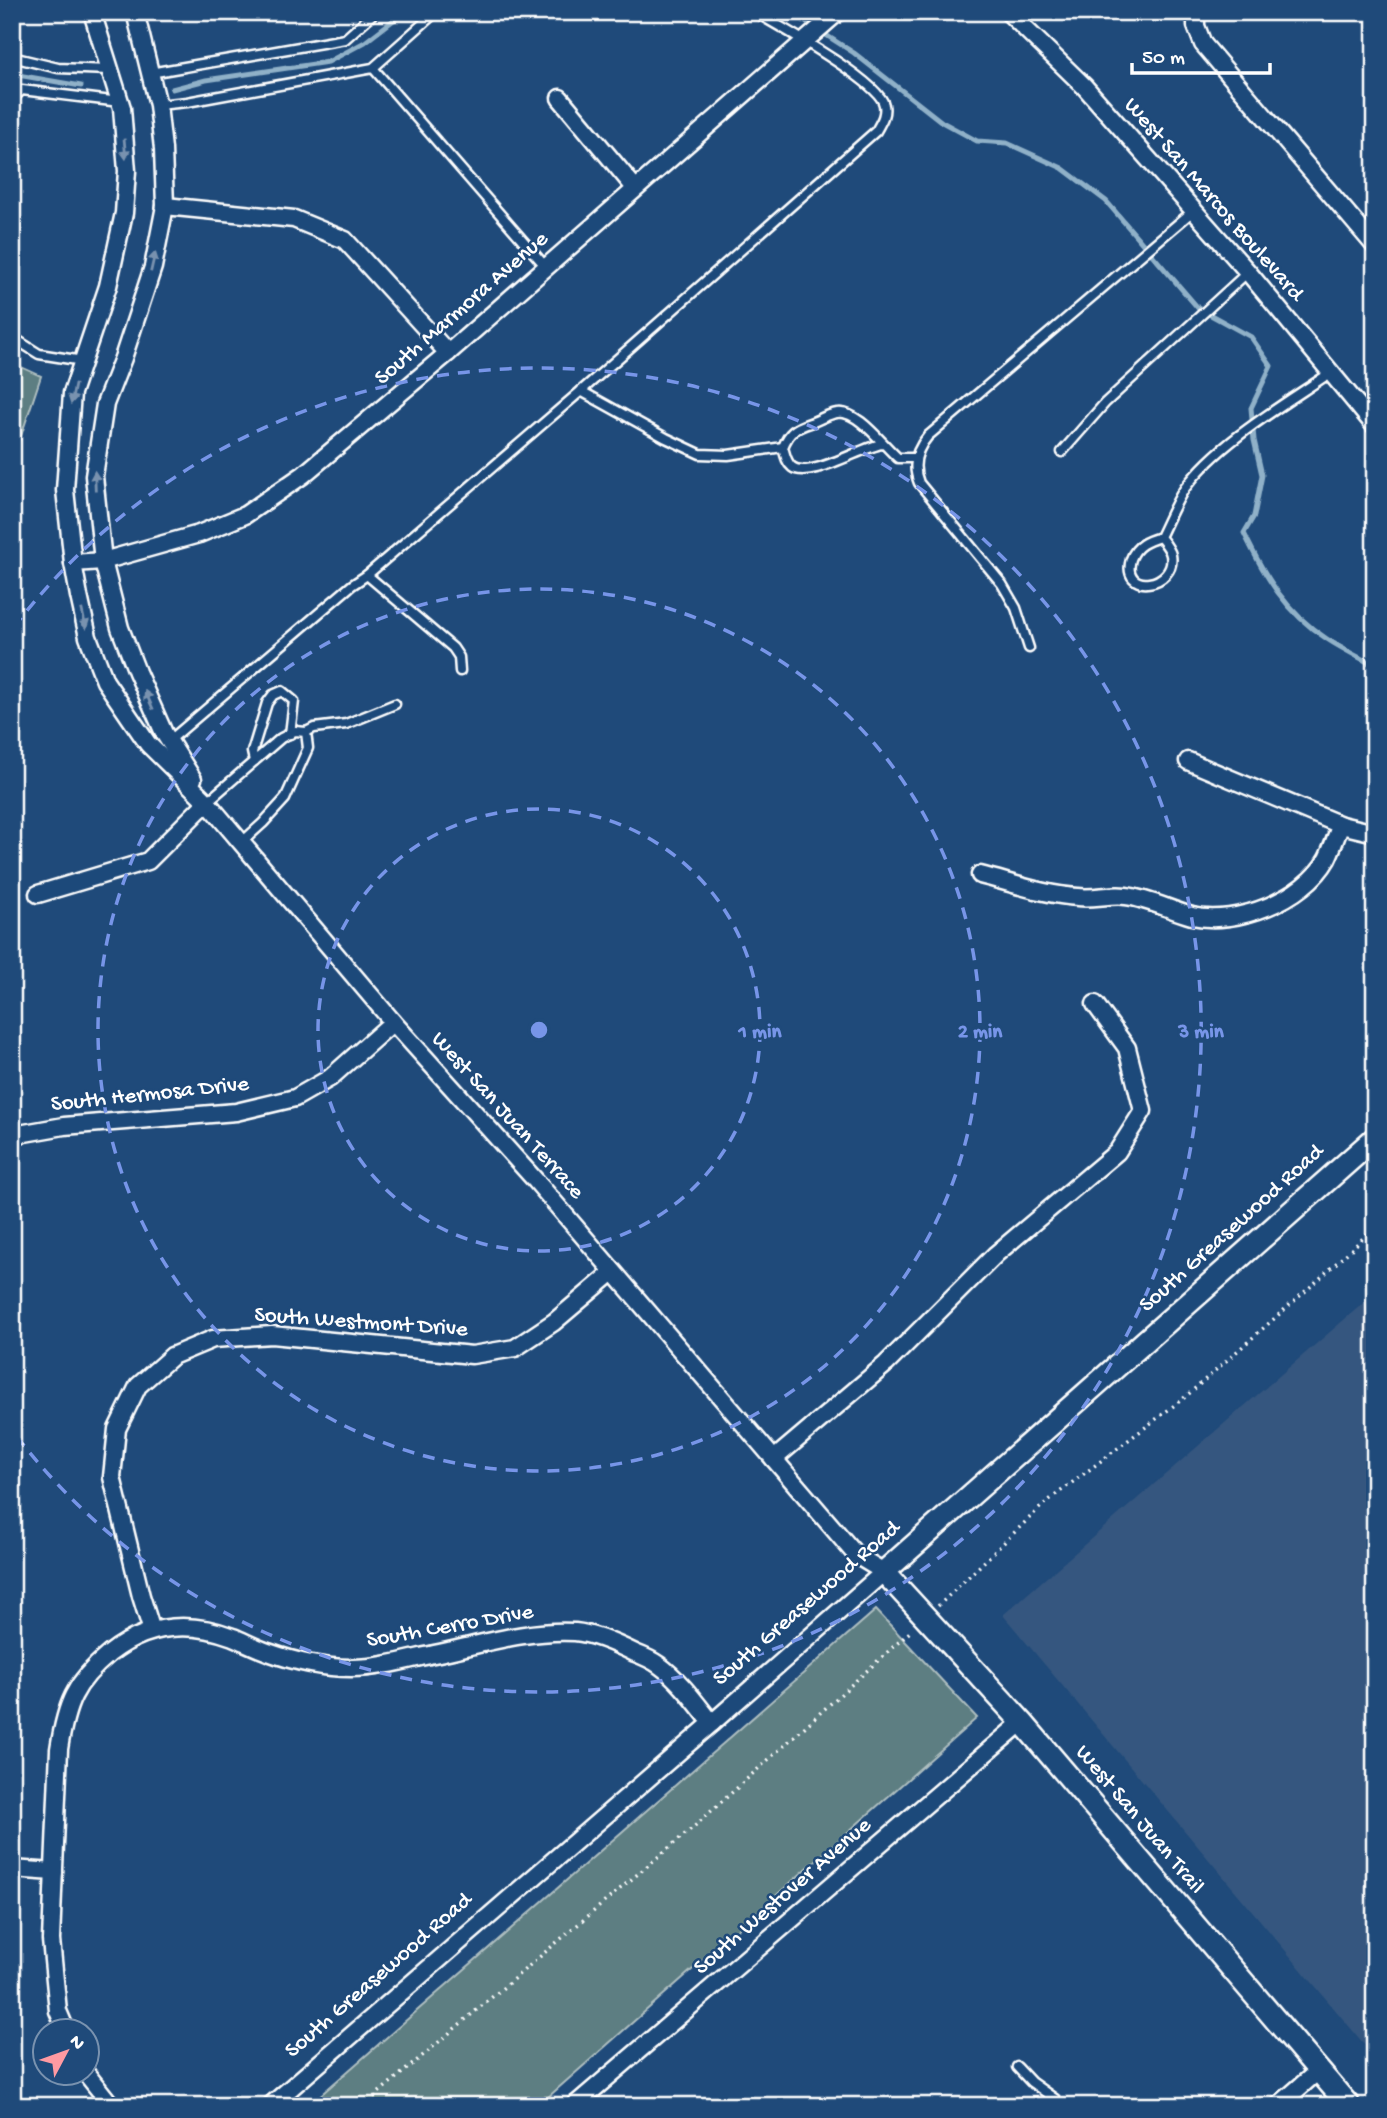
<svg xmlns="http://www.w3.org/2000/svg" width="1387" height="2118" viewBox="0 0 1387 2118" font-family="'Gochi Hand',sans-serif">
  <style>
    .built { fill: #36577f }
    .green { fill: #5d7e82; stroke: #aebec0; stroke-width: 2 }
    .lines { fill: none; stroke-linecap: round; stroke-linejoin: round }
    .stream { stroke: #90b1c8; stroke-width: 5 }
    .lane-casing { stroke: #fff; stroke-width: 13 }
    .street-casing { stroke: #fff; stroke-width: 21 }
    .secondary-casing { stroke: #fff; stroke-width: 26 }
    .path { stroke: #fff; stroke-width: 3.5; stroke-dasharray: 2 5; stroke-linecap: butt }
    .lane { stroke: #1f4a7a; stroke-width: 8 }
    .street { stroke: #1f4a7a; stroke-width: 16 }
    .secondary { stroke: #1f4a7a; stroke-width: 21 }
    .oneway { fill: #7992af }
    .ring { fill: none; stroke: #7795e8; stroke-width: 3.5; stroke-dasharray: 12 9 }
    .labels { text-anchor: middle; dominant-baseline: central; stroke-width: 5; stroke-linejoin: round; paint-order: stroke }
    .street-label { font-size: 23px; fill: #fff; stroke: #1f4a7a }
    .centre { fill: #7795e8; stroke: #1f4a7a; stroke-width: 3.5 }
    .ring-label { font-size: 21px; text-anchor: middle; font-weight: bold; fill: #7795e8; stroke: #1f4a7a; stroke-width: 5; stroke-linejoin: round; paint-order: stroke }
  </style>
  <rect width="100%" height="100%" fill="#1f4a7a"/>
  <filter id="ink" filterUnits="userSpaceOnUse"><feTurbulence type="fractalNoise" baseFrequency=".0143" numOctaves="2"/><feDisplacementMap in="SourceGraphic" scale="14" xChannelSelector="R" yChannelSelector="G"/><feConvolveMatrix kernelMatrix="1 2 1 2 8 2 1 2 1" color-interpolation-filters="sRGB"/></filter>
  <g filter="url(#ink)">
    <!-- built -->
    <polygon class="built" points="1375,1293 1375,2057 1003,1615"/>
    <!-- green -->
    <g class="green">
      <polygon points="12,363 41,376 12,463"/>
      <polygon points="876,1610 977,1718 538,2106 308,2106"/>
    </g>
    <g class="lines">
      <!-- stream -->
      <g class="stream">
        <path d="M790 12 854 53 942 122 977 141 1007 143 1062 168 1106 201 1198 308 1251 337 1271 366 1251 408 1254 440 1262 475 1254 516 1244 533C1264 575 1286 613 1327 639 1342 649 1359 657 1375 666"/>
        <polyline points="12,74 81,86"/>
        <polyline points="172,89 206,80 328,62 365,42 404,12"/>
      </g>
      <defs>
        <g id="lane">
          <polyline points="12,57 58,68 109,70"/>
          <polyline points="373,68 546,267"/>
          <polyline points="150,73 345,39 375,12"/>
          <polyline points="12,99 22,90 120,102"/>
          <polyline points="158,105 187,102 373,68 436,12"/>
          <polyline points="12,337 39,354 83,361"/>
          <polyline points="581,391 666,438 700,454 728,455 783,447"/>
          <path d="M882 444C862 447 809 480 792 467 786 462 785 454 783 447 789 432 795 428 810 423 819 420 828 414 837 413 857 409 883 445 898 458H916"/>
          <polyline points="1062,452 1105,403 1248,272"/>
          <path d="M1160 537C1164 542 1170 549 1171 555 1177 587 1120 596 1131 559 1136 545 1147 541 1160 537 1168 521 1175 503 1185 488 1219 442 1283 405 1330 373"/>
          <path d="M367 575 581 391 876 131C881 122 886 115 884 105 880 82 779 26 755 12"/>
          <path d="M1029 648 1016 608 1002 584 919 483C912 466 916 450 928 436L1193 211"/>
          <polyline points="306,732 314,728 346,724 395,704"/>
          <polyline points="169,741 352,585 367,575 453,648 459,657 460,671"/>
          <polyline points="254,761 252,752 267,703 273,695 282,691 294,701 290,734"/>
          <polyline points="207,802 281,738 295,731 306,732 308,748 285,799 263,823 241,843"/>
          <polyline points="1017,2067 1031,2082 1055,2099 1059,2106"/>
        </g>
        <g id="street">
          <polyline points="92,12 122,108 127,171 124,213 108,286 72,393 65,490 73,563 79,596 88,637 105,681 148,744 207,802 393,1022 536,1181 856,1555 884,1572 712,1723 270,2106"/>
          <polyline points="135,12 158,105 163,149 165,206 153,267 123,358 105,404 94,476 103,561 120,628 137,672 164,733 193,779"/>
          <polyline points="1008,12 1084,86 1248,272 1375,426"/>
          <polyline points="1196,12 1196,26 1203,44 1375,246"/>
          <polyline points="560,98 635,188"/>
          <polyline points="165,206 294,219 345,240 448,353"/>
          <polyline points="73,563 103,561 199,534 245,515 303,475 448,353 838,12"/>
          <polyline points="1188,761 1341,825 1375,833"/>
          <path d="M980 875C1012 883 1045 895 1078 897 1094 899 1110 894 1126 896 1149 899 1170 910 1192 916 1237 926 1304 900 1327 859 1332 849 1336 836 1341 825"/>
          <polyline points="38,894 148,861 207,802"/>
          <polyline points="12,1139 19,1134 64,1126 236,1112 295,1098 330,1078 393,1022"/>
          <polyline points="774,1459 886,1364 996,1254 1117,1152 1143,1111 1127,1048 1095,1004"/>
          <polyline points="152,1631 141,1596 112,1477 117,1429 138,1386 172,1356 213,1339 272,1335 472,1355 515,1348 554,1322 613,1272"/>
          <polyline points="12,1869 54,1872"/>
          <path d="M66 2030 58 2011 51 1940 59 1749C66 1704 74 1683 109 1654 147 1624 188 1620 233 1637 245 1642 256 1648 268 1652 293 1661 323 1668 351 1668 379 1668 407 1660 434 1654 479 1645 528 1629 575 1632 595 1634 617 1644 635 1653 643 1656 652 1660 659 1665 680 1680 696 1703 712 1723"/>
          <polyline points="85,2072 112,2106"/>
          <polyline points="574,2106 1022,1722"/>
          <polyline points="1278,2106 1318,2071"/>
        </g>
        <polyline id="secondary" points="1349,2106 1022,1722 884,1572 1375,1138"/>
      </defs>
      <!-- lane casing -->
      <use href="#lane" class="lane-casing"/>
      <!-- street casing -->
      <use href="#street" class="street-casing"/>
      <!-- secondary casing -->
      <use href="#secondary" class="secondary-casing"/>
      <!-- path -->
      <g class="path">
        <polyline points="938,1606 1044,1504 1184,1398 1317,1281 1375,1227"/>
        <polyline points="363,2106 697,1824 912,1630"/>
      </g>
      <!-- lane -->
      <use href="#lane" class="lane"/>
      <!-- street -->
      <use href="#street" class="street"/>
      <!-- secondary -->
      <use href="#secondary" class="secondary"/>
    </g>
    <!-- one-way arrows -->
    <defs><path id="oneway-solid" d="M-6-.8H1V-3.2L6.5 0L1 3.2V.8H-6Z" transform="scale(1.75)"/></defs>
    <g class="oneway">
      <use href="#oneway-solid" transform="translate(125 149) rotate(85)"/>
      <use href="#oneway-solid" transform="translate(153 262) rotate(-77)"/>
      <use href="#oneway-solid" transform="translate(73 394) rotate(102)"/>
      <use href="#oneway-solid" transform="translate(95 481) rotate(-92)"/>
      <use href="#oneway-solid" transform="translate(84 619) rotate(77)"/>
      <use href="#oneway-solid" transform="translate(149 700) rotate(-114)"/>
    </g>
  </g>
  <!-- distance rings -->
  <g class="ring">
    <circle cx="539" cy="1030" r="221"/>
    <circle cx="539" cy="1030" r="441"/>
    <path d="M14 627A662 662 0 1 1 14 1433"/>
  </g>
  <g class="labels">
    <!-- street labels -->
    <g class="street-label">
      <text transform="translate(1213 200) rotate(49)">West San Marcos Boulevard</text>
      <text transform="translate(462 309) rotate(-41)">South Marmora Avenue</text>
      <text transform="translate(150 1095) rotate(-6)">South Hermosa Drive</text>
      <text transform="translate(507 1116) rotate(48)">West San Juan Terrace</text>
      <text transform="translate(1232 1229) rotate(-42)">South Greasewood Road</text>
      <text transform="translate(361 1323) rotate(4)">South Westmont Drive</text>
      <text transform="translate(807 1604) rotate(-41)">South Greasewood Road</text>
      <text transform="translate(450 1627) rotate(-10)">South Cerro Drive</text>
      <text transform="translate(1139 1820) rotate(50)">West San Juan Trail</text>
      <text transform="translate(783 1897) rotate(-41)">South Westover Avenue</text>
      <text transform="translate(379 1976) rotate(-41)">South Greasewood Road</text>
    </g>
  </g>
  <circle cx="539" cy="1030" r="10" class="centre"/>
  <g class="ring-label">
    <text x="760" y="1037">1 min</text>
    <text x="980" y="1037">2 min</text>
    <text x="1201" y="1037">3 min</text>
  </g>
  <!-- margin -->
  <rect width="1387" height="2118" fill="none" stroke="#1f4a7a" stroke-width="42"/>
  <rect x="21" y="21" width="1345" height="2076" fill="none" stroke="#fff" stroke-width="2.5" filter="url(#ink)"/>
  <!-- north arrow -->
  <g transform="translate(66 2052) rotate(49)"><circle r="33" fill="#1f4a7a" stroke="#7992af" stroke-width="2"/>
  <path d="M0-5L12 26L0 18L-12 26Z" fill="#ff9aa2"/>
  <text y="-10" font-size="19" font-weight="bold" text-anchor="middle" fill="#ffffff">N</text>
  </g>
  <!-- scale -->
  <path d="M1132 63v10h138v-10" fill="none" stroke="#ffffff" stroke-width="3.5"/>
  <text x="1142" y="63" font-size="21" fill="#ffffff" stroke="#1f4a7a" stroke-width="5" paint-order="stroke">50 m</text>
</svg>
